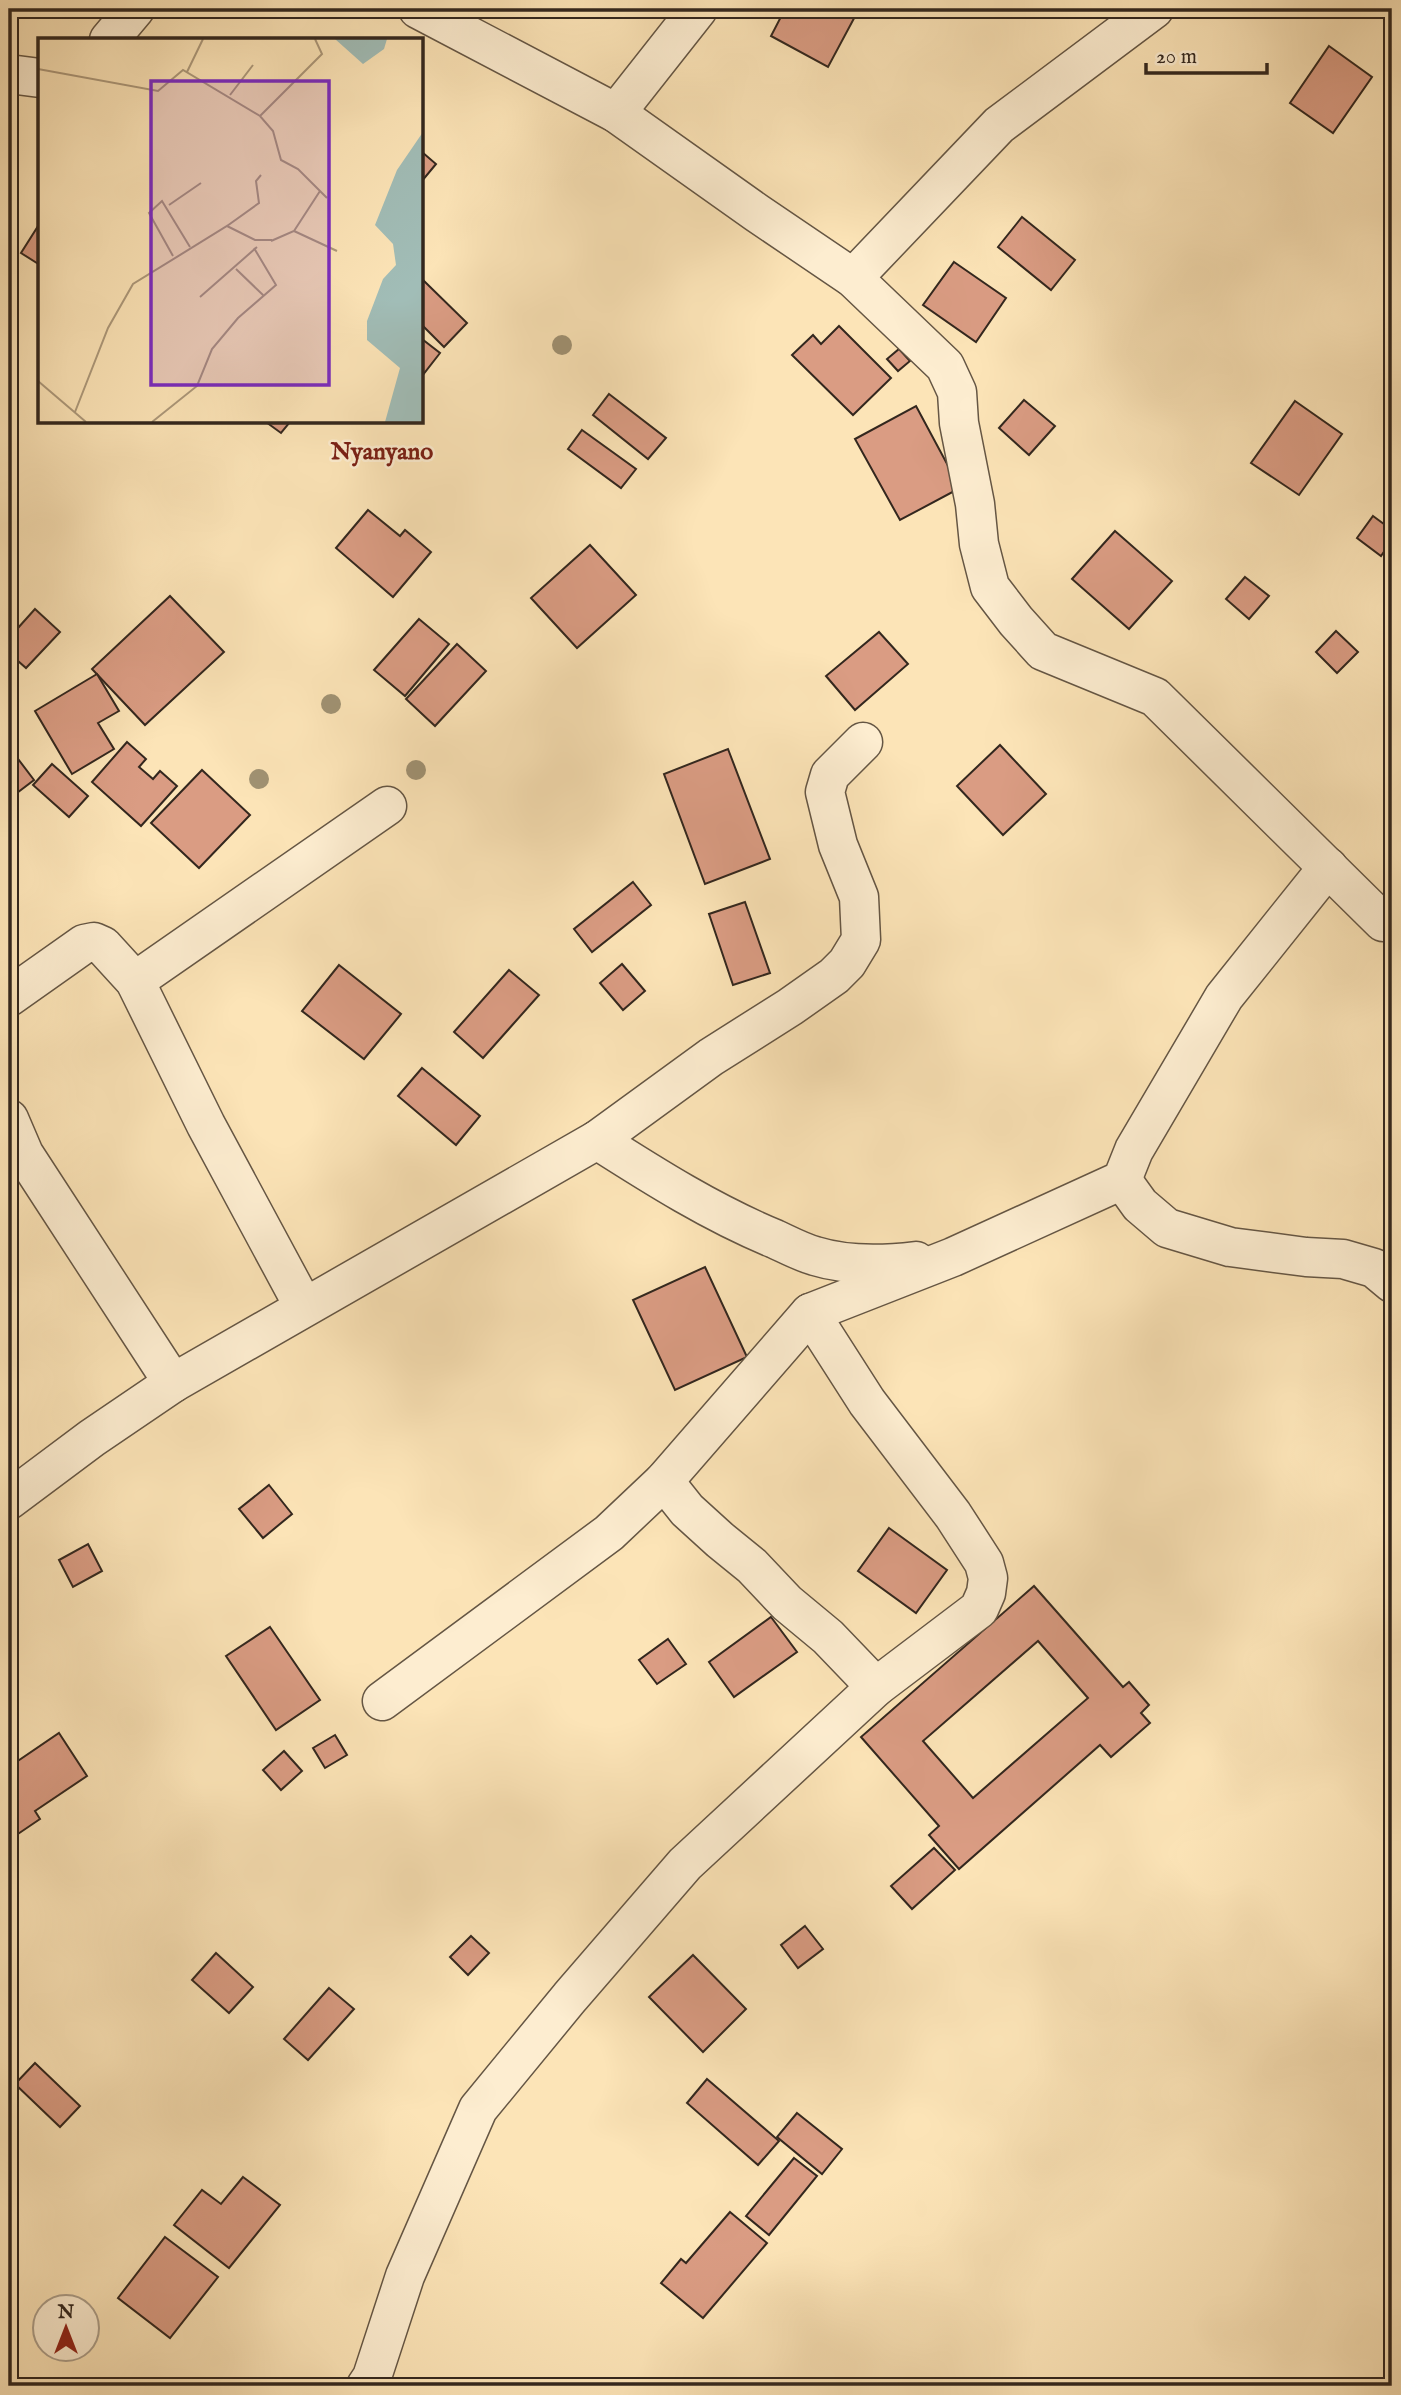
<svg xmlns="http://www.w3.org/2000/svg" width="1401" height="2395" viewBox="0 0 1401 2395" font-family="'IM FELL English',serif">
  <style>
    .building { fill: #da9c83; stroke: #33271e; stroke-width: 2; fill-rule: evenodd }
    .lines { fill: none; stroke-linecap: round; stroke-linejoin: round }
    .street-casing { stroke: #655644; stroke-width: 41 }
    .street { stroke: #fdedd0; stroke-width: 38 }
    .tree { fill: #a09273 }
    .labels { text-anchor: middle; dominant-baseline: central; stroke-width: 5; stroke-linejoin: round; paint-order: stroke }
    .quarter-label { font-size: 24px; font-weight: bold; fill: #7a1f14; stroke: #fdedd0 }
    .inset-road { fill: none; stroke: #ac987a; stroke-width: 2 }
    .view { fill: #7b2cbf; fill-opacity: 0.15; stroke: #7b2cbf; stroke-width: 3.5 }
    .inset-edge { fill: none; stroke: #33271e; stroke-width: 3.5 }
  </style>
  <rect width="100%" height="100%" fill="#fce4b7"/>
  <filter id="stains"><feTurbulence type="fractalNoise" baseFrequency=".00286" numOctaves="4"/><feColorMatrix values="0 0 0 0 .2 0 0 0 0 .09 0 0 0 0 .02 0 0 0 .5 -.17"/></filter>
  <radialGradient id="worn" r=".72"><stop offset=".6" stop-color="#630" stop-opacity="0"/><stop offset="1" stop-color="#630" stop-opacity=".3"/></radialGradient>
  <!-- building -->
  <g class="building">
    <polygon points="785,9 859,9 828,67 771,36"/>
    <polygon points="1329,46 1372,77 1333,133 1290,103"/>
    <polygon points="422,152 436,164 422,181"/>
    <polygon points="1022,217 1075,260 1051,290 998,247"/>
    <polygon points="40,223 40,265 21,253"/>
    <polygon points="954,262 1006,298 976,342 923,305"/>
    <polygon points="422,279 467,323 444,347 422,325"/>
    <polygon points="839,326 891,378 853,415 792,355 813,335 821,344"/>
    <polygon points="422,339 440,353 422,376"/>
    <polygon points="899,349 910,361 898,371 887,359"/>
    <polygon points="609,394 666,438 648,459 593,415"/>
    <polygon points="1024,400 1055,426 1029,455 999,428"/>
    <polygon points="1295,401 1342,434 1299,495 1251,463"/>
    <polygon points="916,406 960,488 900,520 855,439"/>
    <polygon points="266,422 290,422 281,433"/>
    <polygon points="582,430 636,469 621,488 568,449"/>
    <polygon points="368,510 400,536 405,530 431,552 393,597 336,548"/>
    <polygon points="1373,516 1392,530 1392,540 1381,556 1357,538"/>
    <polygon points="1115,531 1172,581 1129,629 1072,579"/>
    <polygon points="590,545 636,595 577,648 531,598"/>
    <polygon points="1245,577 1269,596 1249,619 1226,599"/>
    <polygon points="170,596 224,652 145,725 92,669"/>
    <polygon points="35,609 60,632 26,668 9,653 9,638"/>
    <polygon points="419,619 449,644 405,696 374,670"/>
    <polygon points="1336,631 1358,652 1337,673 1316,652"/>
    <polygon points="879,632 908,664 855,710 826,676"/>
    <polygon points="457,644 486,671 435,726 406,699"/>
    <polygon points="97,674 119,711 98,723 114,749 72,774 35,711"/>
    <polygon points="127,742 146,759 139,767 153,779 160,771 177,786 141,826 92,782"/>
    <polygon points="1000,745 1046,794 1003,835 957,786"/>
    <polygon points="9,747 34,780 9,799"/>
    <polygon points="728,749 770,859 705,884 664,774"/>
    <polygon points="52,764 88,796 69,817 33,785"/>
    <polygon points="202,770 250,815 199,868 151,823"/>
    <polygon points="633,882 651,905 592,952 574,929"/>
    <polygon points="745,902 770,973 733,985 709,914"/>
    <polygon points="622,964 645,991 623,1010 600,983"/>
    <polygon points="339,965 401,1014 364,1059 302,1011"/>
    <polygon points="509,970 539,995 483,1058 454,1032"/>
    <polygon points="422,1068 480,1116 456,1145 398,1096"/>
    <polygon points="705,1267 747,1357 675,1390 633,1300"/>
    <polygon points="269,1485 292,1514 263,1538 239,1509"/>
    <polygon points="889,1528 947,1570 916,1613 858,1571"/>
    <polygon points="88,1544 102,1571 73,1587 59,1560"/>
    <path d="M1034 1586 1123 1687 1129 1682 1149 1705 1141 1713 1150 1723 1111 1757 1100 1745 959 1869 929 1835 939 1826 861 1737ZM1038 1641 1088 1698 973 1798 923 1741Z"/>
    <polygon points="771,1617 797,1652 734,1697 709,1662"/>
    <polygon points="270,1627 320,1700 276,1730 226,1656"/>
    <polygon points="668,1639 686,1664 657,1684 639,1660"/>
    <polygon points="59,1733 87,1776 35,1811 40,1819 12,1838 9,1834 9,1767"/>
    <polygon points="335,1735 347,1755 325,1768 313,1748"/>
    <polygon points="284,1751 302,1771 281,1790 263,1770"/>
    <polygon points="934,1848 955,1870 912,1909 891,1886"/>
    <polygon points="805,1926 823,1949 798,1968 781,1945"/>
    <polygon points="471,1936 489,1953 468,1975 450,1957"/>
    <polygon points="216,1953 253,1987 229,2013 192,1980"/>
    <polygon points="693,1955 746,2009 703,2052 649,1997"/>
    <polygon points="329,1988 354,2009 308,2060 284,2039"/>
    <polygon points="35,2063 80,2106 60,2127 15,2084"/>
    <polygon points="707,2079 779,2141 758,2165 687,2103"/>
    <polygon points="797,2113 842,2149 822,2174 777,2137"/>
    <polygon points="794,2158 817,2176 769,2235 746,2216"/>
    <polygon points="243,2177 280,2205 229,2268 174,2225 202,2190 221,2204"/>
    <polygon points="730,2212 767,2243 703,2318 661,2283 681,2259 686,2263"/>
    <polygon points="165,2237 218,2277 170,2338 118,2298"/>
  </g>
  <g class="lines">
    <defs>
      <g id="street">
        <polyline points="418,9 616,113 757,213 853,278 945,366 957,392 959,423 975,504 979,544 990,587 1016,621 1043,651 1155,697 1383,922"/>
        <polyline points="109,40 135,9"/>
        <polyline points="9,74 40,78"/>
        <polyline points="616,113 698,9"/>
        <polyline points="853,278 999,125 1154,9"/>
        <polyline points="135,981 387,806"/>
        <polyline points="9,997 84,944 94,942 103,946 135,981 206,1125 304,1307"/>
        <polyline points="9,1119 24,1154 173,1383"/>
        <polyline points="597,1140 711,1057 790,1007 834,976 847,963 861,940 859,897 838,845 825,792 830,775 863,742"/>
        <polyline points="1122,1180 1140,1205 1167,1228 1230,1247 1306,1257 1343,1259 1374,1268 1392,1283"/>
        <polyline points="664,1481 687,1510 720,1540 752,1566 787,1603 828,1637 876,1687"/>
        <path d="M9 1500 92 1438 173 1383 597 1140C655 1177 712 1213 775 1239 788 1245 801 1252 815 1256 847 1266 882 1265 916 1261"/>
        <polyline points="382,1701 609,1533 664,1481 810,1313 953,1257 1122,1180 1134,1150 1224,997 1328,867"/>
        <polyline points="366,2386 372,2377 405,2276 478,2109 570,1997 685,1864 876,1687 979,1609 986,1593 988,1578 984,1563 953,1515 867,1402 810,1313"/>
      </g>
    </defs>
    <!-- street casing -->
    <use href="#street" class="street-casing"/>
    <!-- street -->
    <use href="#street" class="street"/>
  </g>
  <!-- trees -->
  <g class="tree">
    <circle cx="562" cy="345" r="10"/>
    <circle cx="331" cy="704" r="10"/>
    <circle cx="416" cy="770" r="10"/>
    <circle cx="259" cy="779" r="10"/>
  </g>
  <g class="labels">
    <!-- quarter labels -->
    <g class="quarter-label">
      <text x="382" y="452">Nyanyano</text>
    </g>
  </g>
  <!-- overview -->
  <g transform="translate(38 38)">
    <rect width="385" height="385" fill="#fce4b7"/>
    <path d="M297 1H349L346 11 325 26ZM385 94V384H347L362 330 329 302V283L345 241 358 227 355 206 337 187 359 132Z" fill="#a1bdb7"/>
    <path class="inset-road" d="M0 31 120 53 145 32 222 78 235 93 243 122 260 131 289 160M149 34 165 1M192 57 215 27M222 78 284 16 277 1M131 167 163 145M189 188 221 165 218 143 223 137M256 193 299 213M233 203 256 193 282 153M135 218 111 175 124 163 152 209M198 231 225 257M162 259 219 209M0 343 48 384M37 374 70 290 95 246 189 188 217 202H234M114 384 159 348 174 311 200 280 238 247 216 210"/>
    <path class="view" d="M113 43H291V347H113Z"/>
    <rect width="385" height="385" class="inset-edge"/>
  </g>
  <!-- margin -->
  <rect width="1401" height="2395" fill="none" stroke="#fce4b7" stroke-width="35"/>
  <rect x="10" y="10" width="1380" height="2374" fill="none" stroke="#33271e" stroke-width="3.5"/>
  <rect x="18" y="18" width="1366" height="2360" fill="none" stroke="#33271e" stroke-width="2"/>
  <!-- north arrow -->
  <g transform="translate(66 2328)"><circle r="33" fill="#fdedd0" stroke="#ac9e89" stroke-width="2"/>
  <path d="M0-5L12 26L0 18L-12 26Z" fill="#8f2418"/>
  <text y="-10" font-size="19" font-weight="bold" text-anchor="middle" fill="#33271e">N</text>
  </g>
  <!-- scale -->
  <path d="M1146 63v10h121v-10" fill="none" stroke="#33271e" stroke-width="3.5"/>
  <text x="1156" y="63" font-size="21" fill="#33271e" stroke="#fdedd0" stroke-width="5" paint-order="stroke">20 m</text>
  <rect width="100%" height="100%" filter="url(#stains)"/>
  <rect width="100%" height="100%" fill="url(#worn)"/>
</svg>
